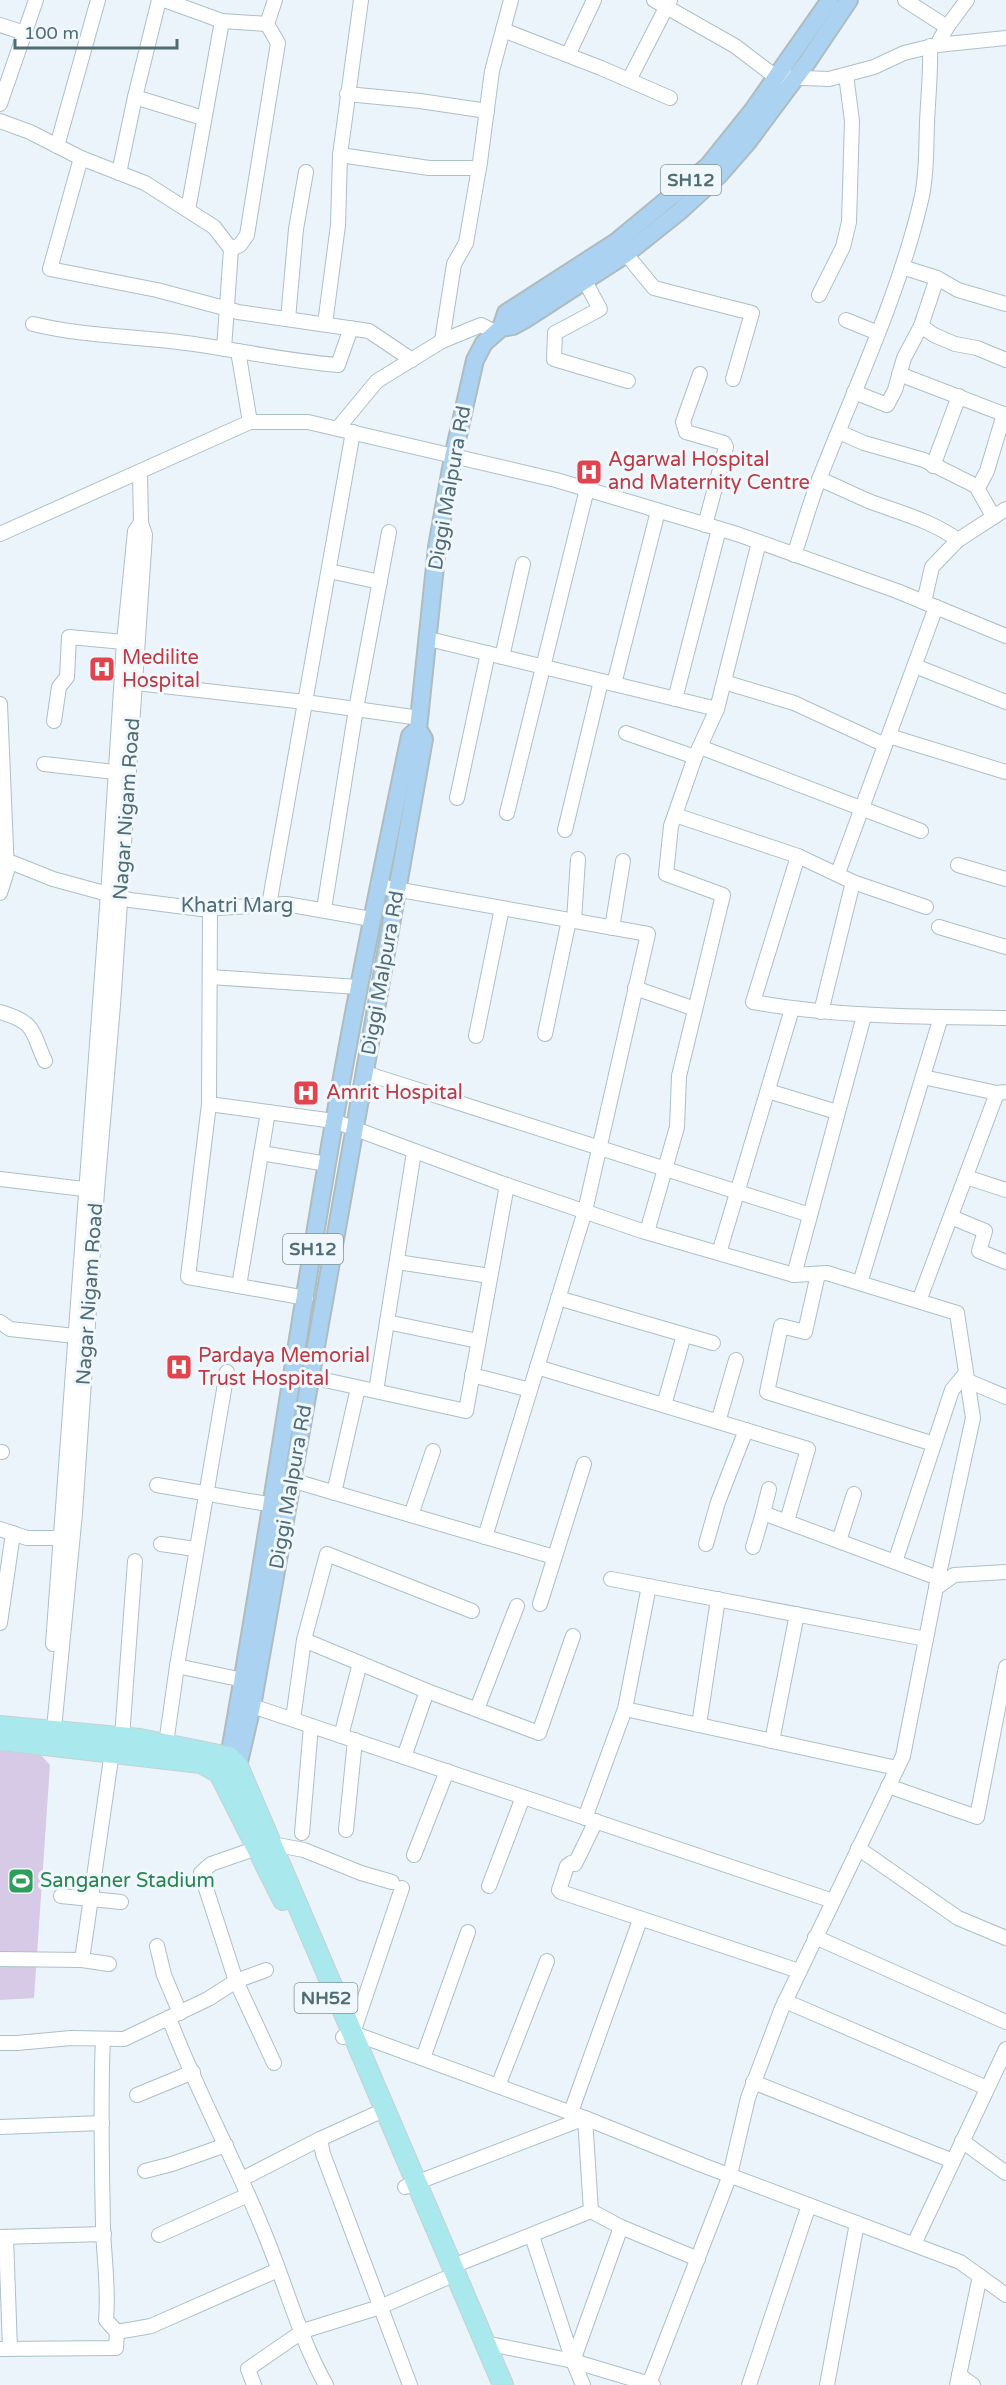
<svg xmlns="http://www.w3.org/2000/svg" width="1006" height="2385" viewBox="0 0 1006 2385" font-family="'Varela Round',sans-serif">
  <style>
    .pitch { fill: #d6cae7 }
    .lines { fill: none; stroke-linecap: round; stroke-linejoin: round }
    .minor-casing { stroke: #acc0c7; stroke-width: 16 }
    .major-casing { stroke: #aebcbf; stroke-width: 20 }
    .highway-casing { stroke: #c7d0d2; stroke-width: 22 }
    .minor { stroke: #fff; stroke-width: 14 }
    .major { stroke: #abd2f1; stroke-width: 16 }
    .highway { stroke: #a9e8ed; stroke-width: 20 }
    .labels { text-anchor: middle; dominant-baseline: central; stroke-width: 6; stroke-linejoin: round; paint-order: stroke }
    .shield { fill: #f1f8fd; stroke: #80979c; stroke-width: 1.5 }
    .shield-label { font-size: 18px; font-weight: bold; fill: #506d73 }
    .health-label { font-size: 20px; fill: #be3a42; stroke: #f1f8fd; text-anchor: start }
    .street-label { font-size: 20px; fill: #506d73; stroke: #f1f8fd }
    .leisure-label { font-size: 20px; fill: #27864d; stroke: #f1f8fd; text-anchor: start }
  </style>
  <rect width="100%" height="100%" fill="#ebf4fa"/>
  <!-- pitch -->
  <polygon class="pitch" points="0,1750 41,1755 50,1765 34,1998 0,2000"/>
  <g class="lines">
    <defs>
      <g id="minor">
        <polyline points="164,0 222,21 267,24 275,0"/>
        <polyline points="654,0 735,46 776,77 829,79 874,67 904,53 937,45 1006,38"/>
        <polyline points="905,0 947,27 937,45"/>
        <polyline points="0,25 25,33"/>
        <polyline points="947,27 967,0"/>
        <polyline points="503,30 601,68 670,98"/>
        <polyline points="568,55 594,0"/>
        <polyline points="629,80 670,0"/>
        <polyline points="347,94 420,101 487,111"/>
        <polyline points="135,97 203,118"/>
        <polyline points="0,104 36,0"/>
        <polyline points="0,121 30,132 81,158"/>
        <polyline points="57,146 98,0"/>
        <polyline points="340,155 429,168 479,168"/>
        <polyline points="119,173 135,97 159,0"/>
        <polyline points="188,210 222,21"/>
        <polyline points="231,249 240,245 247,235 278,43 267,24"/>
        <polyline points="626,254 654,288 752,313 733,379"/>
        <polyline points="902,267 937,278 958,290 1006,304"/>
        <polyline points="585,281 600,309 555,333 554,359 628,381"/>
        <polyline points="819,295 843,247 849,222 852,121 846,75"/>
        <polyline points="288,319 296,229 306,172"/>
        <polyline points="846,320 878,333"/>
        <path d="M33 324C78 335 123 336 170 341 226 347 282 361 338 365L351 328"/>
        <polyline points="325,324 338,225 340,155 361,0"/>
        <polyline points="921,326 934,335 955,344 977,348 1006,360"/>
        <polyline points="442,341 454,264 466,243 480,162 492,71 511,0"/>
        <polyline points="224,349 231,249 214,227 145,183 81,158 50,269 157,290 228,309 238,312 369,331 412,360"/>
        <polyline points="238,351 250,422"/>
        <polyline points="700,374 683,422 686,432 724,443 726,447 705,525"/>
        <polyline points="899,374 1006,415"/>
        <polyline points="854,392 887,405 895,390 904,358 921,326 937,278"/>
        <polyline points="338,428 377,381 442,341 481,325 495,332"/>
        <polyline points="839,432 864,443 924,460 976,486 993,516"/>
        <polyline points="933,466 959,396"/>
        <path d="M819 479C837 486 854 495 871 502 901 513 932 521 958 540"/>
        <polyline points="978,488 987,471 1004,414"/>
        <polyline points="0,534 250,422 308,422 556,480 737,534 897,591 1006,636"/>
        <path d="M794 555C803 529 810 502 820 477 856 385 900 293 922 196 927 172 926 148 927 123 928 97 931 73 930 46"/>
        <polyline points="329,571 380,582"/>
        <polyline points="924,602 932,567 958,540 1006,509"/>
        <polyline points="429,639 717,709"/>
        <polyline points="502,657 523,564"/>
        <polyline points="915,666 1006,702"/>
        <polyline points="724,682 794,703 885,745"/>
        <polyline points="136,683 305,702 420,718"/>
        <polyline points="614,684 658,511"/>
        <polyline points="675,699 719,529"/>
        <polyline points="0,704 7,871 0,893"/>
        <polyline points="54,721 59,687 67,677 69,637 124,642"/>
        <polyline points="626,733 695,757"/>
        <polyline points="889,736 1006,772"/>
        <polyline points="700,747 921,831"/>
        <polyline points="44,764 115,772"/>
        <polyline points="457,798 488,653"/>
        <polyline points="507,813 587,489"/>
        <polyline points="675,815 798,856 853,882 926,907"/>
        <polyline points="565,830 601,681"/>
        <path d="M798 856 753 1002C837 1017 921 1017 1006 1018"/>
        <polyline points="0,864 13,863 53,879 130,900 201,909 286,904 371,919"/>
        <polyline points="958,865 1006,879"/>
        <polyline points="838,873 936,607"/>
        <polyline points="378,886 648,934 585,1211 485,1537"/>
        <polyline points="269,905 353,432"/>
        <polyline points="210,909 209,1104 188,1277 306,1298"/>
        <polyline points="324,909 356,709 389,532"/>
        <polyline points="574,921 578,859"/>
        <polyline points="939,927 1006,947"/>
        <polyline points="612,928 623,861"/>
        <polyline points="210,977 358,987"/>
        <polyline points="635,988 695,1009"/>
        <path d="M0 1012C37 1023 31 1031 45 1061"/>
        <polyline points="821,1012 853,882"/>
        <polyline points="545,1034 569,920"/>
        <polyline points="476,1036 502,908"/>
        <polyline points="365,1073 810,1215"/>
        <polyline points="923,1077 997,1093 1006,1092"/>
        <polyline points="768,1091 837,1112"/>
        <polyline points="209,1104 334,1121 501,1183 642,1231 794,1275 827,1273 957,1313 973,1418 936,1588"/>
        <polyline points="261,1153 327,1164"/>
        <polyline points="966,1177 1006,1190"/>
        <polyline points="0,1179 92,1190"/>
        <polyline points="951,1217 985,1231 979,1251 1006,1262"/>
        <polyline points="647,1232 677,1127 679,1076 723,895 666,874 671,826 695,757 717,709 759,542"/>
        <polyline points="719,1253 792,1009"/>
        <polyline points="397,1262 490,1276"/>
        <polyline points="818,1274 805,1332 781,1326 767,1392 934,1444"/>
        <polyline points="794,1275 864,1016"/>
        <polyline points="860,1283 941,1017"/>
        <polyline points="239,1286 268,1112"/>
        <polyline points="558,1298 713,1343"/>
        <polyline points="919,1301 997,1093"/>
        <polyline points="0,1322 10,1329 75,1336"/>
        <polyline points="387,1322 478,1341"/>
        <polyline points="537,1367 808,1449 787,1521"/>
        <polyline points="227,1372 177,1666 243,1680"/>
        <polyline points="472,1375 530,1390"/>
        <polyline points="311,1377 466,1411 507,1185"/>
        <polyline points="968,1381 1006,1397"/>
        <polyline points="376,1391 414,1152"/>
        <polyline points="664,1405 684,1335"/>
        <polyline points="718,1422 736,1360"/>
        <polyline points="0,1452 2,1452"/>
        <polyline points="291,1480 554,1557"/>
        <polyline points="157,1485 273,1505"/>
        <polyline points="334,1493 358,1388"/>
        <polyline points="763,1513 769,1489"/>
        <polyline points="411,1515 433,1451"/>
        <polyline points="0,1529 27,1538 60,1538"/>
        <polyline points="839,1541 854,1494"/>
        <polyline points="161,1544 195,1549"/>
        <polyline points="706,1544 718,1502 746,1430"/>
        <polyline points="753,1547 763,1513 938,1578"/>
        <polyline points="895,1562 952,1390 966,1373"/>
        <polyline points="611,1579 926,1639"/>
        <polyline points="540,1604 584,1464"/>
        <polyline points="0,1623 13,1533"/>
        <polyline points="304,1640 427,1691 539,1733 573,1636"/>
        <polyline points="53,1644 109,880 124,642 135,531 141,523"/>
        <polyline points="252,1706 833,1901"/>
        <polyline points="477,1709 517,1606"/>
        <polyline points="625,1709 897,1768"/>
        <polyline points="293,1719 304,1640 327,1554 472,1611"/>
        <polyline points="699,1725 718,1599"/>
        <polyline points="341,1736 360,1663"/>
        <polyline points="122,1737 135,1561"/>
        <polyline points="53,1739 75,1513 97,1191 113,1005 145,535 141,523 140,473"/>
        <polyline points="772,1741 797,1614"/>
        <polyline points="166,1744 177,1666"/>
        <polyline points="404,1757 427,1691"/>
        <polyline points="888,1786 977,1817 1006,1667"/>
        <polyline points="585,1818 625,1709 649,1586"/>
        <polyline points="596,1821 575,1864 571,1863 567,1866 559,1890 561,1892 799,1971"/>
        <polyline points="346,1830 355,1740"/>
        <polyline points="302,1833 311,1726"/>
        <polyline points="272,1844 304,1850 361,1873 392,1882"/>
        <polyline points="257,1848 211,1864 201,1873 236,1981 274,2063"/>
        <polyline points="858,1848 958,1918 1006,1938"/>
        <polyline points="414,1855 447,1771"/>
        <polyline points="489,1886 523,1797"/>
        <polyline points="61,1896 121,1902"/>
        <polyline points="815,1937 1006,2022"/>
        <polyline points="157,1946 164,1975 180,2013"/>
        <polyline points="0,1959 82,1960 112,1752"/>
        <polyline points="82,1960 109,1964"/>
        <polyline points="785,2001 987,2088"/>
        <path d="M169 2018C196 2090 235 2160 264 2232 285 2282 299 2337 326 2385"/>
        <polyline points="353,2033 402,1888"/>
        <polyline points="343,2037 353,2033 585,2118 591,2211"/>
        <polyline points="0,2043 17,2043 71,2038 124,2039 208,1999 236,1981 266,1970"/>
        <polyline points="423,2058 468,1932"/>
        <polyline points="753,2082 953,2161"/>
        <polyline points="498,2086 547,1961"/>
        <polyline points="137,2095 193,2072"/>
        <polyline points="571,2112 640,1920"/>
        <polyline points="0,2127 102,2123"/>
        <polyline points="320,2139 323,2154 410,2385"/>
        <polyline points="962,2141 1006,2173"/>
        <polyline points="145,2171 172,2164 226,2145"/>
        <polyline points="242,2179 320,2139 375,2114"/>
        <polyline points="405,2187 585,2118 702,2165 960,2262 1006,2295"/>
        <polyline points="159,2235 248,2195"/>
        <polyline points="532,2236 573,2361 583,2385"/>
        <polyline points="0,2237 104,2234"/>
        <polyline points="6,2237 10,2349"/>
        <polyline points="914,2244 1006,2049"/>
        <polyline points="453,2266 591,2211 621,2227 698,2259"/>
        <polyline points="117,2332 151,2326 278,2270"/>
        <polyline points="485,2343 573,2361 653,2385"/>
        <path d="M0 2349 116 2348 117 2332 106 2320C109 2288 104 2259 103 2228 102 2165 100 2102 103 2039"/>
        <polyline points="573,2361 621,2227"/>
        <polyline points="959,2375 973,2385"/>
        <polyline points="649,2384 730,2175 748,2098 782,2008 903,1756 936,1588 954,1575 1006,1572"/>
        <polyline points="254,2385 248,2369 303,2331 380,2307 444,2279"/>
        <polyline points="749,2385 809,2205"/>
        <polyline points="827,2385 857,2223"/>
        <polyline points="957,2385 980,2276"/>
      </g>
      <g id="major">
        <polyline points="501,328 506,313 616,242 708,166 753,110 830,0"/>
        <path d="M223 1767 229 1757C266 1552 295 1346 331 1140 354 1005 382 870 410 736L418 729"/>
        <polyline points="229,1774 238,1766 252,1706 424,739 418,729 437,547 453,457 475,360 484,343 501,328 513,326 524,320 626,254 680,211 719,175 747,143 808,61 849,0"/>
      </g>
      <g id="highway">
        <polyline points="0,1726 140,1739 229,1757 238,1766 503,2385"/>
        <polyline points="0,1740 201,1763 219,1773 283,1900"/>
      </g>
    </defs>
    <!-- minor casing -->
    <use href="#minor" class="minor-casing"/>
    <!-- major casing -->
    <use href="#major" class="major-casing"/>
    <!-- highway casing -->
    <use href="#highway" class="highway-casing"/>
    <!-- minor -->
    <use href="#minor" class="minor"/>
    <!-- major -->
    <use href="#major" class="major"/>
    <!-- highway -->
    <use href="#highway" class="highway"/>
  </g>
  <!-- icons -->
  <defs>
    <symbol id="hospital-square" viewBox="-11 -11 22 22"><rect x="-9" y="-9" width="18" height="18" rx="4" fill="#e0444e" stroke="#f1f8fd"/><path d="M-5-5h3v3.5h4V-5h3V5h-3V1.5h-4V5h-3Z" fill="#fff"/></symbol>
    <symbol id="stadium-square" viewBox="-11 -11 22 22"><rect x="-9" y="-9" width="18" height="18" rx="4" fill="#2e9e5b" stroke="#f1f8fd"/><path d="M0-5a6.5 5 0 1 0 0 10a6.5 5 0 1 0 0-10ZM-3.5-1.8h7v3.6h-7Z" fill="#fff"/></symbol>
  </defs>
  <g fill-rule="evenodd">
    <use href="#hospital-square" x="574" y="457" width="30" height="30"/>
    <use href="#hospital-square" x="87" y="654" width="30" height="30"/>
    <use href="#hospital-square" x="291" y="1078" width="30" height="30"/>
    <use href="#hospital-square" x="164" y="1352" width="30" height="30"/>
    <use href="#stadium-square" x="6" y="1866" width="30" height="30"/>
  </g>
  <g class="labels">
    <!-- shield labels -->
    <g class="shield">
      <rect x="661" y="165" width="60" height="30" rx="4.5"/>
      <rect x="283" y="1234" width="60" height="30" rx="4.5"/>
      <rect x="294.5" y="1983" width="63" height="30" rx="4.5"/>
    </g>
    <g class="shield-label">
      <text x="691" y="180">SH12</text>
      <text x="313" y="1249">SH12</text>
      <text x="326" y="1998">NH52</text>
    </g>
    <!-- health labels -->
    <g class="health-label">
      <text x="608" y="460">Agarwal Hospital<tspan x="608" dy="23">and Maternity Centre</tspan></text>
      <text x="122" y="658">Medilite<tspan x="122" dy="23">Hospital</tspan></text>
      <text x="326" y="1093">Amrit Hospital</text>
      <text x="198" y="1356">Pardaya Memorial<tspan x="198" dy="23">Trust Hospital</tspan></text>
    </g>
    <!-- street labels -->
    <g class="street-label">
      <text transform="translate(450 488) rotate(-80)">Diggi Malpura Rd</text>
      <text transform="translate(127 809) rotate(-86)">Nagar Nigam Road</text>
      <text x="237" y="906">Khatri Marg</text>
      <text transform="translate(383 973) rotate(-80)">Diggi Malpura Rd</text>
      <text transform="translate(90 1294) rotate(-86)">Nagar Nigam Road</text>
      <text transform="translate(291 1487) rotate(-80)">Diggi Malpura Rd</text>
    </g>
    <!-- leisure labels -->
    <g class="leisure-label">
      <text x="40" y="1881">Sanganer Stadium</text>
    </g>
  </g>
  <!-- scale -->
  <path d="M15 39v9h162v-9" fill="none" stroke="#506d73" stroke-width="3"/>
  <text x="24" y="39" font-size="18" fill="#506d73" stroke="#f1f8fd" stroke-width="4.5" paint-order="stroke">100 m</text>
</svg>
